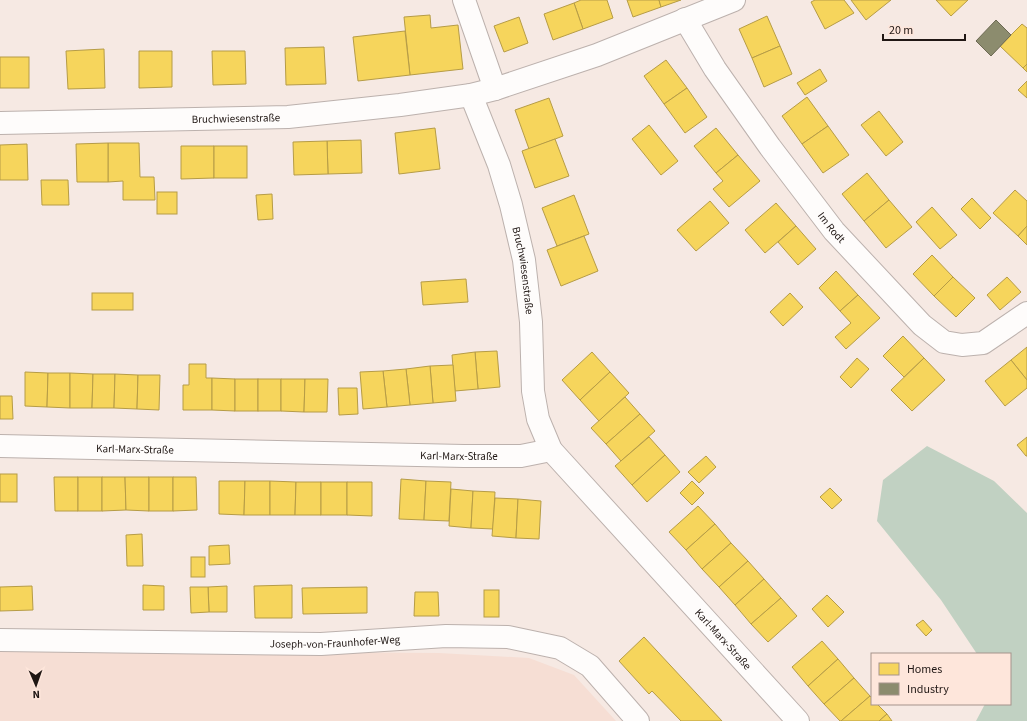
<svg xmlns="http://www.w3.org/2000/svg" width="1027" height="721" viewBox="0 0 1027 721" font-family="'Source Sans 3',sans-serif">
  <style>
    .built { fill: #f6ded4 }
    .forest { fill: #c1d1c2 }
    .homes { fill: #f6d55c; stroke: #b69c46 }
    .industry { fill: #8c8c6e; stroke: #6c6953 }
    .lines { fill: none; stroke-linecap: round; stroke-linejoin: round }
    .minor-casing { stroke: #bcb1ad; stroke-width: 24 }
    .minor { stroke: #fefcfb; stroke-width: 22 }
    .labels { text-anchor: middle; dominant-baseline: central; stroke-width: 4; stroke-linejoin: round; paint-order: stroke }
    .street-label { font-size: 11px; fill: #201714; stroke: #fee6db }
  </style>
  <rect width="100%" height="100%" fill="#f6e9e3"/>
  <!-- built -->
  <polygon class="built" points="0,650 439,653 529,658 574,675 616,721 0,721"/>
  <!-- forest -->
  <polygon class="forest" points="927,446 994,481 1027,513 1027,721 976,721 985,704 1010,704 1010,654 977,654 941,600 877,521 883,480"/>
  <!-- homes -->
  <g class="homes">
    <polygon points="581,0 607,0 613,18 583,29 574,3"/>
    <polygon points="627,0 659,0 661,7 633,17"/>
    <polygon points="659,0 681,0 661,7"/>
    <polygon points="815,0 844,0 854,13 825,29 811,2"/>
    <polygon points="851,0 891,0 866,20"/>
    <polygon points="936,0 968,0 951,16"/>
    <polygon points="574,3 583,29 553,40 544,14"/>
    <polygon points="430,15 431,28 458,25 463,69 410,75 404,17"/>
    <polygon points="767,16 780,46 752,58 739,29"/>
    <polygon points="519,17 528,43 504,52 494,26"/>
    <polygon points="1022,24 1027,28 1027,64 1023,68 1000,46"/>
    <polygon points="405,31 410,75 358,81 353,37"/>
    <polygon points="780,46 792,74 764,87 752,58"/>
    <polygon points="324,47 326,84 286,85 285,48"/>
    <polygon points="104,49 105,88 68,89 66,51"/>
    <polygon points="139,51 172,51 172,87 139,88"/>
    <polygon points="212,51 245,51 246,84 213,85"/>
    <rect x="0" y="57" width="29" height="31"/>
    <polygon points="666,60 687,88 664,104 644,76"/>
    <polygon points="1027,64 1027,72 1023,68"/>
    <polygon points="820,69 827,81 805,95 797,83"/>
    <polygon points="1027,81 1027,98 1018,90"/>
    <polygon points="687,88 707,117 685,133 664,104"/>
    <polygon points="807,97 828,126 802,144 782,116"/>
    <polygon points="549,98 563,136 529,149 515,110"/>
    <polygon points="879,111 903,142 886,156 861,125"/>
    <polygon points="649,125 678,161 661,175 632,139"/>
    <polygon points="828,126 849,155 823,173 802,144"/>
    <polygon points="435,128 440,169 399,174 395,133"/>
    <polygon points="716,128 738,155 716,173 694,146"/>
    <polygon points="555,139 569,176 535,188 522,151"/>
    <polygon points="361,140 362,173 328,174 327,141"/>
    <polygon points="327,141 328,174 294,175 293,142"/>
    <polygon points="108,143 139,143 140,177 154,177 155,200 123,200 123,181 108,182"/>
    <polygon points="108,143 108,182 77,182 76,144"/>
    <polygon points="27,144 28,180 0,180 0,145"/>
    <polygon points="181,146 214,146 214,178 181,179"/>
    <rect x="214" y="146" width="33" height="32"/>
    <polygon points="738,155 760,181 729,207 713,189 723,181 716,173"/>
    <polygon points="867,173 889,200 864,221 842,194"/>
    <polygon points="41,180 68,180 69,205 42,205"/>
    <polygon points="1015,190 1027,201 1027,226 1018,236 993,213"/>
    <rect x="157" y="192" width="20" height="22"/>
    <polygon points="272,194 273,219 258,220 256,195"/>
    <polygon points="574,195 589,234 557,246 542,208"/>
    <polygon points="972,198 991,218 980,229 961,209"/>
    <polygon points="889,200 912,227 886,248 864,221"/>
    <polygon points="710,201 729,223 696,251 677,230"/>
    <polygon points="776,203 796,226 765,253 745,230"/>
    <polygon points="932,207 957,235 940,249 916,222"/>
    <polygon points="796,226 816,249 798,265 778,242"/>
    <polygon points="1027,226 1027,245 1018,236"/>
    <polygon points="584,236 598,271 561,286 547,250"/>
    <polygon points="932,255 953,277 934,296 913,274"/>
    <polygon points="836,271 858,295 840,311 819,288"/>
    <polygon points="953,277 975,298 956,317 934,296"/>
    <polygon points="1007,277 1021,292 1000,310 987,295"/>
    <polygon points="466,279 468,302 423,305 421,282"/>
    <rect x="92" y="293" width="41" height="17"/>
    <polygon points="790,293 803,307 783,326 770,312"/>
    <polygon points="858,295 880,318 846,349 835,337 851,323 840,311"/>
    <polygon points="903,336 924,358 904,377 883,356"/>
    <polygon points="1027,347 1027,380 1011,360"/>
    <polygon points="497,351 500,387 478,389 475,352"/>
    <polygon points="475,352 478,389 455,391 452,355"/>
    <polygon points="592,352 610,372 580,400 562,380"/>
    <polygon points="857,358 869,369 851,388 840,377"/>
    <polygon points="924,358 945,380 912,411 891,390"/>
    <polygon points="1011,360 1027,380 1027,388 1005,406 985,381"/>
    <polygon points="189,364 206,364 206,378 212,378 212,410 183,410 183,385 189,385"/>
    <polygon points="453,365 456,401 433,403 430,366"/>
    <polygon points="430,366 433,403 410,405 406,369"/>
    <polygon points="406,369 410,405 387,407 383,371"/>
    <polygon points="383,371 387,407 363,409 360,372"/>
    <polygon points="25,372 48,373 47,407 25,406"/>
    <polygon points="610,372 629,393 599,421 580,400"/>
    <polygon points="48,373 70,373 70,408 47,407"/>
    <polygon points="70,373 93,374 92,408 70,408"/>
    <polygon points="93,374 115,374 114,408 92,408"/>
    <polygon points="115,374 138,375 137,409 114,408"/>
    <polygon points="138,375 160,375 159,410 137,409"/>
    <polygon points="212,378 235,379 235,411 212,410"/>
    <rect x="235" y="379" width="23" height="32"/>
    <rect x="258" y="379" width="23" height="32"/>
    <polygon points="281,379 305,379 304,412 281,411"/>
    <polygon points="305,379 328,379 327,412 304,412"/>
    <polygon points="338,388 357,388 358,414 339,415"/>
    <polygon points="0,396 12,396 13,419 0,419"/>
    <polygon points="625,397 640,414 606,444 591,428"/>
    <polygon points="640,414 655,431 621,461 606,444"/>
    <polygon points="649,437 665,455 632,485 615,466"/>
    <polygon points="1027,437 1027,456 1026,456 1017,445"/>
    <polygon points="665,455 680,472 647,502 632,485"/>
    <polygon points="706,456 716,467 699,483 688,472"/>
    <rect x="0" y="474" width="17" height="28"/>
    <polygon points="54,477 78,477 78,511 55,511"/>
    <rect x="78" y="477" width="24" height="34"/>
    <polygon points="102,477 125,477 126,510 102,511"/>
    <polygon points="125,477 149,477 149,511 126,510"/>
    <rect x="149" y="477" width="24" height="34"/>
    <polygon points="173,477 196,477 197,510 173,511"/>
    <polygon points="401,479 426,481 424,520 399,519"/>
    <polygon points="219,481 245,481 244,515 219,514"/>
    <polygon points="245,481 270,481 270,515 244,515"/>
    <polygon points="270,481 296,482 295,515 270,515"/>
    <polygon points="426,481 451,482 449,521 424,520"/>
    <polygon points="692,481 704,493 692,505 680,493"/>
    <polygon points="296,482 321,482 321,515 295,515"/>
    <rect x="321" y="482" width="26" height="33"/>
    <polygon points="347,482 372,482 372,516 347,515"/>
    <polygon points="830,488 842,500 832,509 820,497"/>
    <polygon points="451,489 473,491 471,528 449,526"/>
    <polygon points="473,491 495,492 493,529 471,528"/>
    <polygon points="495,498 518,499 516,538 492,536"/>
    <polygon points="518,499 541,501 539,539 516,538"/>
    <polygon points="698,506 715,524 686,550 669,532"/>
    <polygon points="715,524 731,543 702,569 686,550"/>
    <polygon points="142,534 143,566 127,566 126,535"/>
    <polygon points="731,543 748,561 719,587 702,569"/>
    <polygon points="229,545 230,564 209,565 209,546"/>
    <rect x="191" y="557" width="14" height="20"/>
    <polygon points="748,561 764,579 735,605 719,587"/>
    <polygon points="764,579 781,598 751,624 735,605"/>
    <polygon points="143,585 164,586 164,610 143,610"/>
    <polygon points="292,585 292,618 255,618 254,586"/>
    <polygon points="32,586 33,610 0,611 0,587"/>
    <polygon points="227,586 227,612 209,612 208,587"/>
    <polygon points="190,587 208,587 209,612 191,613"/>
    <polygon points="367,587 367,613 303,614 302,588"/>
    <rect x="484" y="590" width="15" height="27"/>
    <polygon points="415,592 438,592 439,616 414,616"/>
    <polygon points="827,595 844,612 828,627 812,609"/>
    <polygon points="781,598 797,616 768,642 751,624"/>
    <polygon points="923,620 932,630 926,636 916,625"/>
    <polygon points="644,637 722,721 681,721 652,691 649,694 619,661"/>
    <polygon points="822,641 838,659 808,686 792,667"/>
    <polygon points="838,659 854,678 824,704 808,686"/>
    <polygon points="854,678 870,696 841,721 840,721 824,704"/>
    <polygon points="870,696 872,698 872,704 877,704 887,714 879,721 841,721"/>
    <polygon points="887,714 892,721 879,721"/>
  </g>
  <!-- industry -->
  <polygon class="industry" points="996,20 1011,35 991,56 976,41"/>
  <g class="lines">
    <defs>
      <g id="minor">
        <polyline points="464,0 495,89"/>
        <path id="s1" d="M685 19 715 69 770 147 834 231 922 325 944 342 962 345 983 343 1027 313"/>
        <path id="s2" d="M471 95 499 165 511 205 524 260 531 322 533 391 538 419 551 450 798 721"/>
        <path id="s3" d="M0 123 288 117 400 105 471 95 495 89 597 55 734 0"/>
        <path id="s4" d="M0 446 464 456H521L551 450"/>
        <path id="s5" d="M0 640 321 644 446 636 508 637 560 648 590 666 638 721"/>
      </g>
    </defs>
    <!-- minor casing -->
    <use href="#minor" class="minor-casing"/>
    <!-- minor -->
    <use href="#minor" class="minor"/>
  </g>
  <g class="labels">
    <!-- street labels -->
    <g class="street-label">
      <text stroke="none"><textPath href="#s3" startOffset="236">Bruchwiesenstraße</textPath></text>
      <text stroke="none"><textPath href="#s1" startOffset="255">Im Rodt</textPath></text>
      <text stroke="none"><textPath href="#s2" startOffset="184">Bruchwiesenstraße</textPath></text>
      <text stroke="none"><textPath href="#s4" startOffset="135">Karl-Marx-Straße</textPath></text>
      <text stroke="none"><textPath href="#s4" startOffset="459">Karl-Marx-Straße</textPath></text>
      <text stroke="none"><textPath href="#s2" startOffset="623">Karl-Marx-Straße</textPath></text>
      <text stroke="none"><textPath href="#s5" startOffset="335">Joseph-von-Fraunhofer-Weg</textPath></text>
    </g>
  </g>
  <!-- legend -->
  <rect x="871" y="653" width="140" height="52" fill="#fee6db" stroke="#a5938b"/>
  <rect x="879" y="663" width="20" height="12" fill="#f6d55c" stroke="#a5938b"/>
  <text x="907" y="673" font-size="12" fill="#201714">Homes</text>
  <rect x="879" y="683" width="20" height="12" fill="#8c8c6e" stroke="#a5938b"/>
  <text x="907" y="693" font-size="12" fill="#201714">Industry</text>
  <!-- north arrow -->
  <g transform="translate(36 685) rotate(178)" stroke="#fee6db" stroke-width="3" paint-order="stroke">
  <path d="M0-3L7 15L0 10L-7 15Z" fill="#201714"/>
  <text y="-6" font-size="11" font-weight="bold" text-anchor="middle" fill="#201714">N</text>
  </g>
  <!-- scale -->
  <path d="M883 34v6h82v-6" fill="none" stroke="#201714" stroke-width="2"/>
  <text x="889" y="34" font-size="12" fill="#201714" stroke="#fee6db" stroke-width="3" paint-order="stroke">20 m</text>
</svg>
